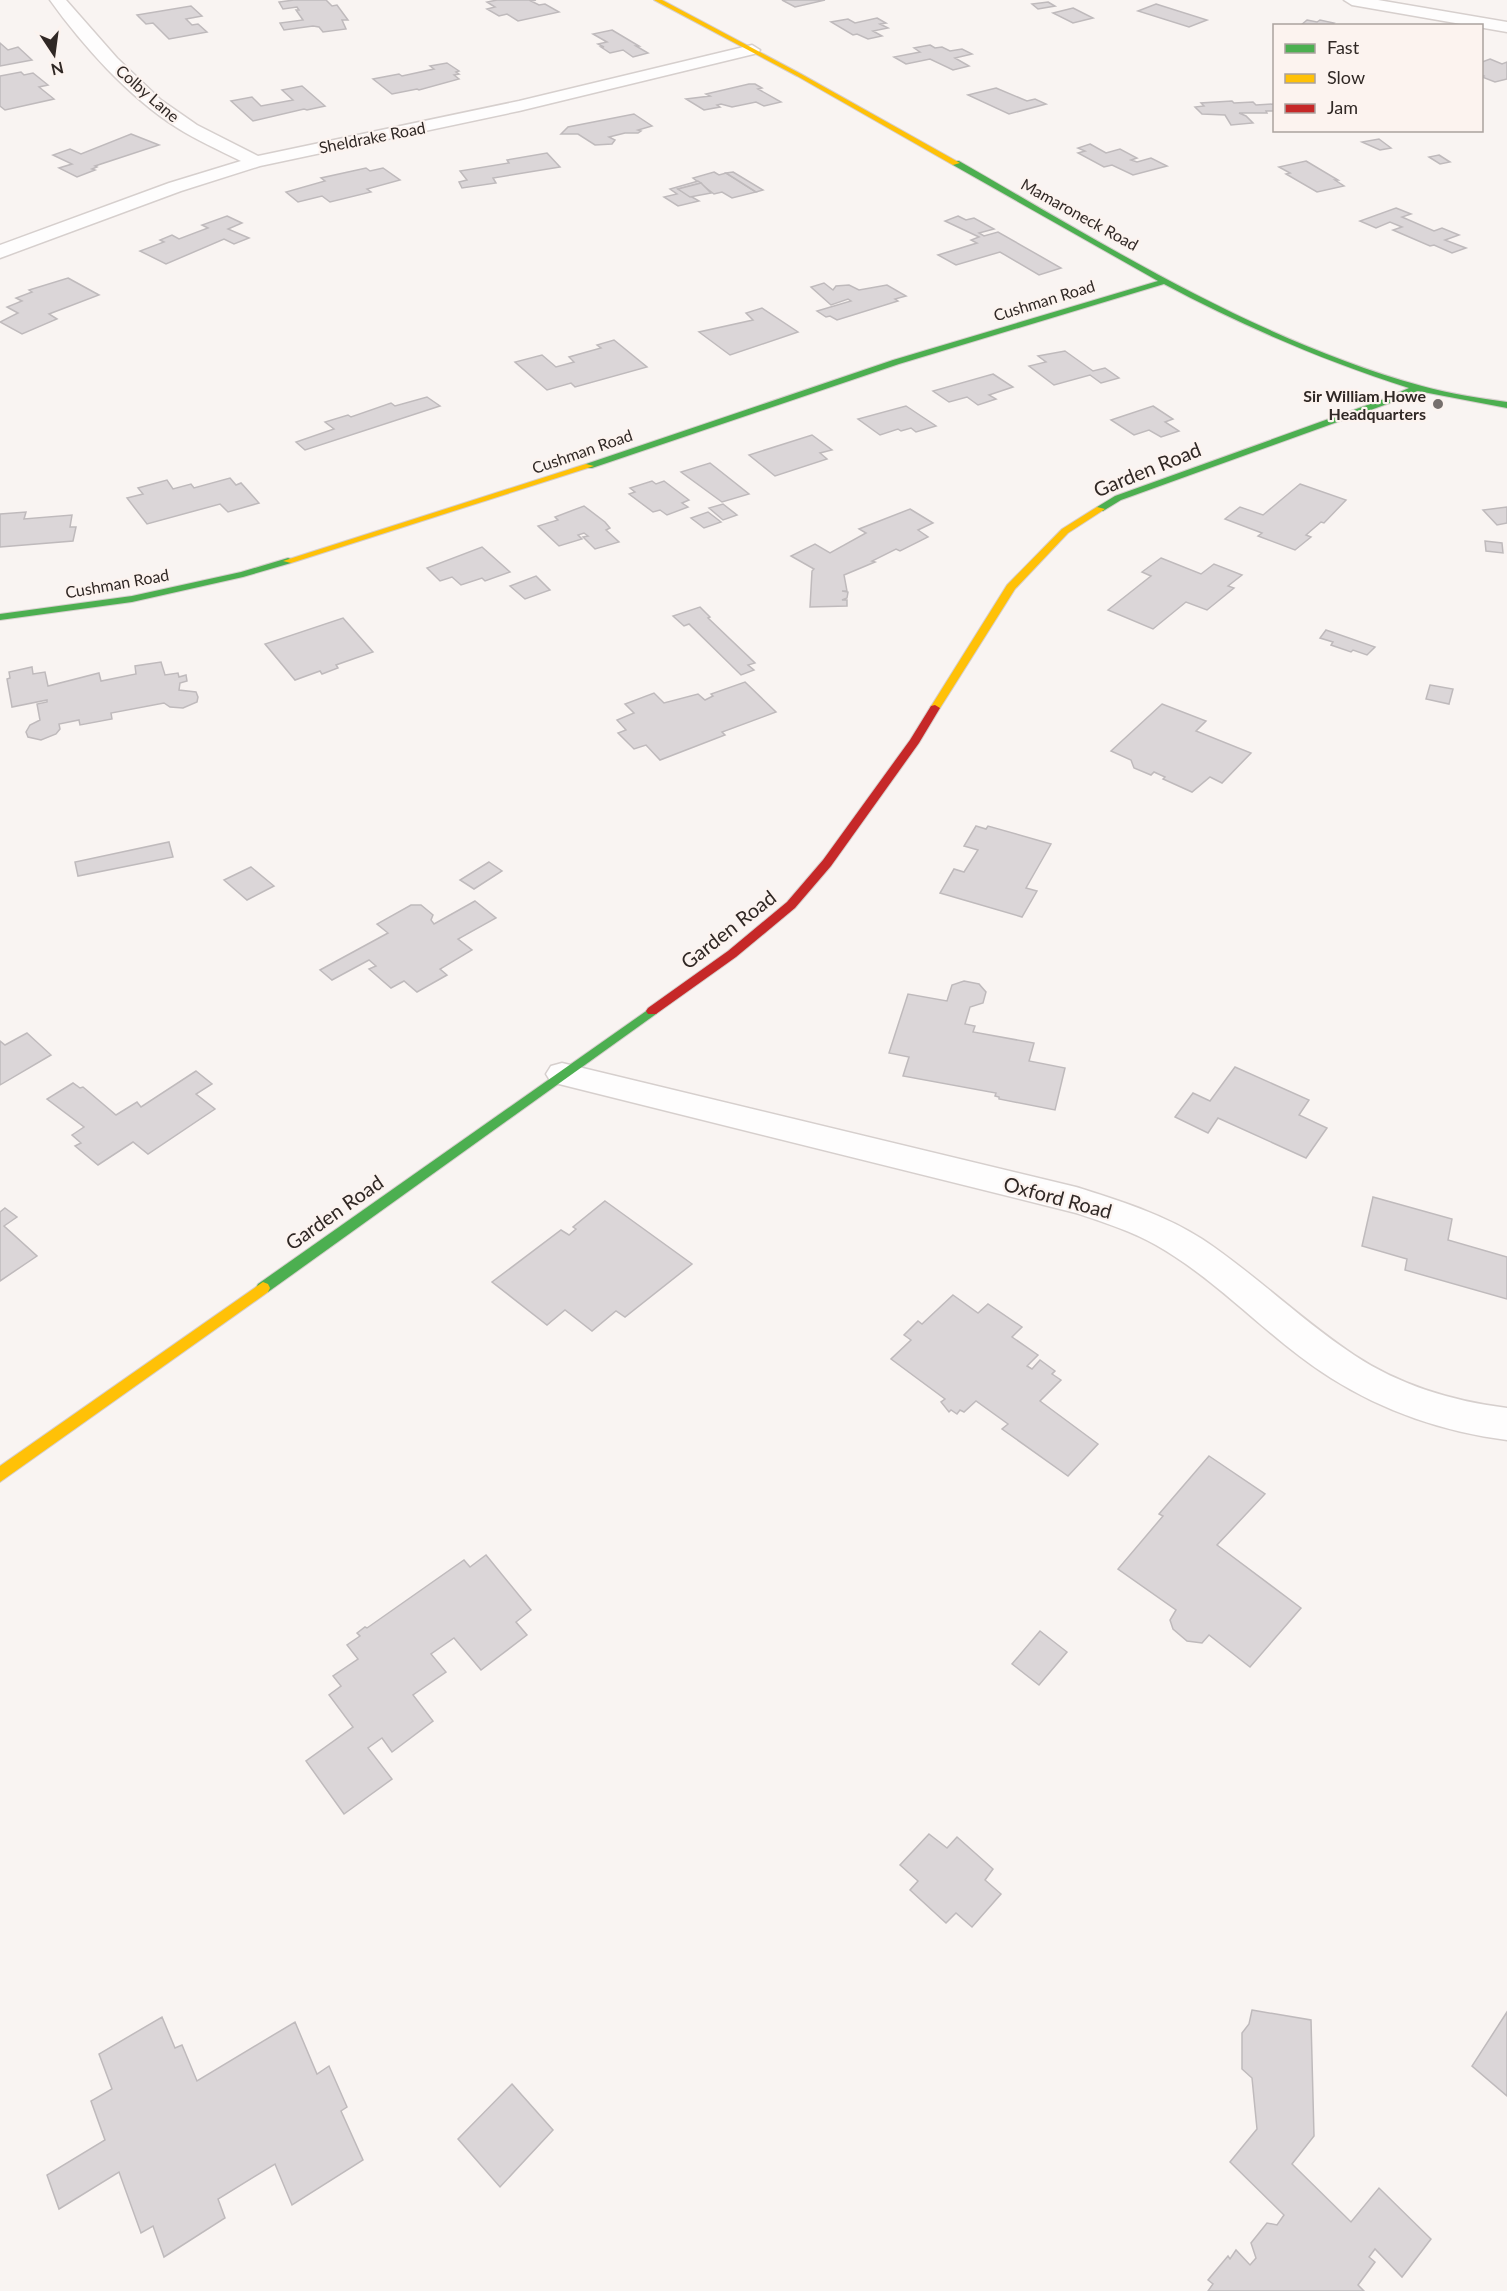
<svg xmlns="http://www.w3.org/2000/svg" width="1507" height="2291" viewBox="0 0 1507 2291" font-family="Lato,sans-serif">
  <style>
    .building { fill: #dbd6d8; stroke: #bfbabc; stroke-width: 1.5 }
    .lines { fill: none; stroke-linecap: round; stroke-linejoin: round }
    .street-casing { stroke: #d6cfcd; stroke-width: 3 }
    .fast-casing { stroke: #d6cfcd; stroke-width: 2 }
    .slow-casing { stroke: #d6cfcd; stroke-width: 2 }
    .jam-casing { stroke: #d6cfcd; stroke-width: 2 }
    .street { fill: #fefdfd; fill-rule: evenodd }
    .fast { fill: #4caf50; fill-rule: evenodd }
    .slow { fill: #ffc107; fill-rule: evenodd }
    .jam { fill: #c62828; fill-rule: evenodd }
    .poi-dot { fill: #766f6d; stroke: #fcf3ef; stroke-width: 2 }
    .labels { text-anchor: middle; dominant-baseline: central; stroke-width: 4.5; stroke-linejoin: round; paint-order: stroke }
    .far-street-label { font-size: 16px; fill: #302825; stroke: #fcf3ef }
    .far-poi-label { font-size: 16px; font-weight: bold; fill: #302825; stroke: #fcf3ef; text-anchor: end }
    .street-label { font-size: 20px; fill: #302825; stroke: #fcf3ef }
  </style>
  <rect width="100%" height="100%" fill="#f9f4f2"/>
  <!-- building -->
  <g class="building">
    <polygon points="294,0 326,0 332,6 337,5 348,20 342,20 346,29 323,32 319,27 313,26 284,30 280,23 303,20 296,10 299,10 297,7 283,9 279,2"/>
    <polygon points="497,0 536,0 531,1 539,5 545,4 559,12 518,21 507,14 499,16 487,9 495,7 487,2"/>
    <polygon points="782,0 825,0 795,7"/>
    <polygon points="1048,2 1055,6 1038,9 1032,4"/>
    <polygon points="1156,4 1207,20 1189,27 1138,11"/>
    <polygon points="191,6 202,16 186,19 192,25 198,24 207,32 169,39 153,23 146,24 137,15"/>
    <polygon points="1073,8 1093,18 1073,23 1053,13"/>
    <polygon points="877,18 886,23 880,24 888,28 873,31 882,36 868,39 857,34 853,35 831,22 848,19 855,23"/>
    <polygon points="1307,20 1317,22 1320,20 1334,23 1331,25 1334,26 1300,26"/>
    <polygon points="612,30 639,46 636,46 648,53 633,57 623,50 610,53 601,47 604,47 598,44 607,42 593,34"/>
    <polygon points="0,43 8,50 18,47 32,60 0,66"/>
    <polygon points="930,45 935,48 942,47 950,51 962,49 972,54 955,58 969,66 953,70 930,59 906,64 894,57 920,52 914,48"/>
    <polygon points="1490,59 1502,64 1507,62 1507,79 1495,82 1482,77 1484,76 1482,75 1482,62"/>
    <polygon points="447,63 459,71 456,72 459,74 454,75 459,79 419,90 417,89 392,94 373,79 399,74 402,76 434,69 430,66"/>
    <polygon points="21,72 24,75 33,73 48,85 39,87 54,99 5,110 0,106 0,76"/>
    <polygon points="749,84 755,84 762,88 758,89 781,102 764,106 756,102 732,107 721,104 717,105 720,107 704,110 686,99 710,96 706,94"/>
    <polygon points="302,86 325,106 307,110 304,109 253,121 231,101 252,97 261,106 293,100 282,90"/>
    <polygon points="996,88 1027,101 1035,99 1046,104 1009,114 968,95"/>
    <polygon points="1232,101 1234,103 1253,102 1256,105 1274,104 1274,111 1266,111 1267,113 1239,113 1246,116 1253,123 1231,125 1225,115 1202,114 1195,107 1204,106 1201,103"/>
    <polygon points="634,114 652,126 638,130 641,131 638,133 625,133 609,137 615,140 612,144 595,145 578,134 561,134 568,127"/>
    <polygon points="131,134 159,145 95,166 97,167 92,169 95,170 77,177 59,168 72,164 53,155 70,149 81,154"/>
    <polygon points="1379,139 1391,148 1380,150 1362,142"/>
    <polygon points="1090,144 1106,153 1120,149 1137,158 1131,160 1137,162 1151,158 1167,166 1133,175 1112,165 1104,167 1078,153 1085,151 1078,148"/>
    <polygon points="547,153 560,167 493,178 496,183 462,188 459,182 467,180 460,171 509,163 507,160"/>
    <polygon points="1439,155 1450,162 1440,164 1429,157"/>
    <polygon points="1306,161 1338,180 1335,180 1344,186 1317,192 1286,174 1290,173 1279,167"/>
    <polygon points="366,168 370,171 383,168 400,180 367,189 371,192 330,202 322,196 298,202 286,192 325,181 321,178"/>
    <polygon points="714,172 719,175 726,173 756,192 732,198 722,192 714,194 693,178"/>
    <polygon points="733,172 763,190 756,192 726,173"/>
    <polygon points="698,181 701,183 678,189 699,201 678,206 664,197 677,194 670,189"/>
    <polygon points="701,183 711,193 690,197 678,189"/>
    <polygon points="1396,208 1411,214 1402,217 1434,231 1442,228 1459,235 1445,240 1466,248 1452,253 1434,245 1430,246 1393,230 1402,227 1390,222 1376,228 1360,221"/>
    <polygon points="227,216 242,223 228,229 249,238 234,244 224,239 166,264 140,251 164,242 160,240 172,235 179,239 208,228 202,225"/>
    <polygon points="958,216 966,220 974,218 994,229 979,233 984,236 998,232 1061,268 1039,275 1000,252 956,265 938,255 977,243 971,240 979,237 945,221"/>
    <polygon points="68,278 99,295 49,314 57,319 22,334 0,322 18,313 7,307 22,301 16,298 32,292 29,290"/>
    <polygon points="824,283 833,290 836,286 849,285 859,290 887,285 906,296 895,299 898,301 837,320 830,316 826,317 817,311 851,301 848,299 831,305 811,287"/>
    <polygon points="762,308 798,332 730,355 699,332 753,320 746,313"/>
    <polygon points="614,340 647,367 575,387 571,383 547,390 515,362 542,355 556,367 574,362 569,357 601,348 597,345"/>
    <polygon points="1065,351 1093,371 1105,368 1119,378 1101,383 1090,375 1054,385 1029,366 1046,362 1038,356"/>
    <polygon points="993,374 1013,387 989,395 996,399 978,405 967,397 949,402 933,391"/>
    <polygon points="427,397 440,406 305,450 296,442 334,429 325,422 348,415 351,417 391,403 395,406"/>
    <polygon points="906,406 936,426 916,432 911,428 901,431 898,429 880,435 858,419"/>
    <polygon points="1153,406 1173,419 1165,422 1179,431 1161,437 1149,430 1134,435 1111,420"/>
    <polygon points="812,435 832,450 820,453 827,459 775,476 749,455"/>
    <polygon points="710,463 749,494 722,502 681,472"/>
    <polygon points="230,478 236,485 241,483 259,503 228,512 220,504 147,524 127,498 143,494 138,488 167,480 173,489 191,484 194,488"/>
    <polygon points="652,481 656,484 664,481 689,500 682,503 688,507 667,515 660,510 653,512 629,494 635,492 630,488"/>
    <polygon points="1300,484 1346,500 1324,523 1321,522 1306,535 1311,537 1295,550 1258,536 1262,533 1225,519 1240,507 1263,515"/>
    <polygon points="723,504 737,515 723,520 709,508"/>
    <polygon points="584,506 605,522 610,528 606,530 619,542 595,549 583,537 588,536 584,533 578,535 582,539 559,546 538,526 558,520 555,517"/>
    <polygon points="1507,507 1507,523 1497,525 1483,510"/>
    <polygon points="910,509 933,523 918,530 928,537 900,551 896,549 872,561 875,562 844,575 847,591 842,591 848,592 847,598 842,600 847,600 847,606 810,607 812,571 814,569 791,556 815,544 830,553 866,533 859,529"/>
    <polygon points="26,512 24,519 72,515 70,527 76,527 73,541 0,547 0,514"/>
    <polygon points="708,512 721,522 704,528 691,518"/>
    <polygon points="1485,541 1502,543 1503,553 1486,551"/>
    <polygon points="482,547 510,572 485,581 482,578 461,585 452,577 440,581 427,568"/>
    <polygon points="1161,558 1201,574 1214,564 1242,575 1228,586 1234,588 1207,610 1186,602 1153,629 1108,610 1151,576 1142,572"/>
    <polygon points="536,576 550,590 525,599 510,586"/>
    <polygon points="700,607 710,617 708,618 755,663 748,665 754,670 741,675 689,624 684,626 673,616"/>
    <polygon points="343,618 373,652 336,665 338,668 322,674 320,671 295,680 265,644"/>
    <polygon points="1326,630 1375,647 1367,655 1353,650 1351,652 1331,645 1333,642 1320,638"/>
    <polygon points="161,662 165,675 178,673 179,677 186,675 187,681 180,683 179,690 196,692 198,697 197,702 183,708 170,707 164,703 111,713 112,719 80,725 79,720 59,724 60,729 56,734 41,740 28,737 26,732 30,725 40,720 37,704 47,702 47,700 12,707 7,679 10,678 9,672 32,667 33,674 45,672 48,686 99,673 101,681 136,674 135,666"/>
    <polygon points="745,682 776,712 722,732 725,735 660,760 646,745 634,749 618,733 626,730 617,720 634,713 625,704 654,693 664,703 698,694 705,700 713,696 711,694"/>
    <polygon points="1430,685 1453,689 1449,704 1426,699"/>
    <polygon points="1162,704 1206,721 1196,731 1251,753 1222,783 1210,777 1192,792 1163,779 1165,777 1154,772 1151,775 1134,768 1131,760 1111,751"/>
    <polygon points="976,826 986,829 988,826 1051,844 1026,888 1037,891 1022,917 940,893 954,869 964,872 978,850 964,846"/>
    <polygon points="169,842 173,857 78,876 75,862"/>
    <polygon points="489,862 502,871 474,889 460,880"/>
    <polygon points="251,867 274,886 247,900 224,880"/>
    <polygon points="475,901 496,918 458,939 472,950 440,969 447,975 417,992 404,981 391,988 369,969 376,966 369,960 332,980 320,970 388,933 377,924 411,905 421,905 433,915 431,920 434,924"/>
    <polygon points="964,981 979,984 986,992 983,1003 970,1007 965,1024 975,1026 973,1032 1034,1043 1029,1061 1065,1068 1055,1110 999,1099 999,1097 995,1096 996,1093 903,1076 909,1057 889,1053 908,994 947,1001 952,985"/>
    <polygon points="27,1033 51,1055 0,1085 0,1041 5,1045"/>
    <polygon points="1235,1067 1309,1100 1299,1115 1327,1128 1306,1158 1218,1118 1208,1133 1175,1117 1193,1093 1210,1101"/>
    <polygon points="196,1071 212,1084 196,1094 215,1109 148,1154 133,1142 98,1165 75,1146 81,1143 72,1135 84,1127 47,1099 73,1083 80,1088 83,1087 116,1115 137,1102 141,1107"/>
    <polygon points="1373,1197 1452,1219 1448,1240 1507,1257 1507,1299 1405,1270 1407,1259 1362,1246"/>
    <polygon points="605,1201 692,1264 625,1317 616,1311 592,1331 565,1310 547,1325 492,1282 561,1230 569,1235 576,1229 573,1227"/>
    <polygon points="5,1208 17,1217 4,1226 37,1256 0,1281 0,1212"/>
    <polygon points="953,1295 978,1313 988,1304 1022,1327 1012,1337 1038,1355 1027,1366 1032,1369 1040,1360 1055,1371 1052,1374 1061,1380 1040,1401 1098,1444 1068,1476 1002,1429 1008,1424 976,1401 964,1412 960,1410 957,1414 951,1410 949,1412 941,1402 945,1399 891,1359 911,1340 904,1335 918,1321 922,1324"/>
    <polygon points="1209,1456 1265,1494 1217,1545 1301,1608 1250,1667 1209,1635 1202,1643 1187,1641 1173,1629 1170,1620 1176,1610 1118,1569 1163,1516 1159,1514"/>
    <polygon points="486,1555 531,1610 516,1622 527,1635 481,1670 454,1638 431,1654 446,1672 413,1695 433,1721 392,1752 382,1738 368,1748 392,1779 344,1814 306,1761 353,1727 329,1695 341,1686 333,1676 358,1659 347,1645 360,1636 357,1633 365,1627 367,1628 464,1560 470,1567"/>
    <polygon points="1040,1631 1067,1652 1039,1685 1012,1664"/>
    <polygon points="929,1834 947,1848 957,1837 993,1869 985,1880 1001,1894 972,1927 956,1913 946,1923 910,1890 918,1881 900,1865"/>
    <polygon points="1252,2010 1311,2020 1314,2136 1292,2164 1351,2222 1379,2188 1431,2239 1402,2277 1375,2249 1369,2257 1375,2262 1358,2285 1364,2291 1208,2291 1213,2284 1208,2280 1228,2256 1230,2259 1236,2250 1250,2265 1256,2258 1251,2243 1267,2223 1277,2225 1284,2215 1230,2162 1257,2129 1252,2078 1242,2069 1242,2033 1249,2024"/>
    <polygon points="1507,2012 1507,2096 1472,2066"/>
    <polygon points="162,2017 175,2048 182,2045 197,2081 295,2022 317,2074 329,2066 347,2107 341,2111 363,2160 292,2205 275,2164 218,2199 225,2218 164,2257 153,2226 141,2233 119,2172 59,2209 47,2175 105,2140 91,2101 112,2089 99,2054"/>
    <polygon points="512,2084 553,2130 500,2187 458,2139"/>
  </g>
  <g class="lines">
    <defs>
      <g id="street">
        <path d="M50 0H66L117 58 161 100 197 125 258 156 519 101 752 45 760 50 758 53 519 111 260 166 181 191 0 258V245L169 183 241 161C219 150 196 140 176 127 129 97 82 45 50 0Z"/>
        <polygon points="1344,0 1378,0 1507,22 1507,32 1352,5"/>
        <path d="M562 1063 1076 1187C1120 1201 1163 1214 1202 1239 1255 1274 1301 1320 1354 1355 1401 1386 1452 1401 1507 1408V1440C1445 1432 1385 1412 1331 1378 1269 1339 1221 1282 1156 1245 1131 1231 1103 1222 1076 1213L551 1082 546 1074 551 1066Z"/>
      </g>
      <g id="fast">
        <path d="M953 161H959C1107 246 1256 340 1422 386 1450 394 1479 398 1507 402V408L1418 391 1390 403 1121 500 1103 511H1097V507L1115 496 1384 399 1409 388C1324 361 1243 326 1164 284L899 364 592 468H586V464L893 360 1158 281 953 165Z"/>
        <polygon points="288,558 291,559 291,563 243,577 132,602 0,620 0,614 132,596 241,572"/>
        <polygon points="652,1007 656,1008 658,1011 656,1014 268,1292 258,1292 256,1288 258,1284"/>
      </g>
      <g id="slow">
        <polygon points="654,0 662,0 801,74 960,163 953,165 797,76"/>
        <polygon points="586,464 594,466 291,563 283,561"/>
        <polygon points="1097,507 1105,509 1068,533 1015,589 940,708 935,711 931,710 930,708 1007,585 1062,529"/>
        <polygon points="263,1282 268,1284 270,1288 268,1292 0,1482 0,1466"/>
      </g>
      <polygon id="jam" points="935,705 940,708 919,743 831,866 795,908 736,957 656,1014 648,1014 646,1011 648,1008 728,951 787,902 823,860 910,740 931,706"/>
    </defs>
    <!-- street casing -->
    <use href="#street" class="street-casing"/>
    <!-- fast casing -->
    <use href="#fast" class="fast-casing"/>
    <!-- slow casing -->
    <use href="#slow" class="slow-casing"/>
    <!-- jam casing -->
    <use href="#jam" class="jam-casing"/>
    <!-- street -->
    <use href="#street" class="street"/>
    <!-- fast -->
    <use href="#fast" class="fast"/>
    <!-- slow -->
    <use href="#slow" class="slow"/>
    <!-- jam -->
    <use href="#jam" class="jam"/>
  </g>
  <!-- markers -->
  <circle class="poi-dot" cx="1438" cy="404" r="6"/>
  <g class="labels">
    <!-- far-street labels -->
    <g class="far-street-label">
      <text transform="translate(148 93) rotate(41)">Colby Lane</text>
      <text transform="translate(372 137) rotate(-11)">Sheldrake Road</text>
      <text transform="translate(1080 214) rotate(29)">Mamaroneck Road</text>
      <text transform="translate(1044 300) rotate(-17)">Cushman Road</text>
      <text transform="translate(582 451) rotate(-19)">Cushman Road</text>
      <text transform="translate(117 583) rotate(-10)">Cushman Road</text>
    </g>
    <!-- far-poi labels -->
    <g class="far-poi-label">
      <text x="1426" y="395">Sir William Howe<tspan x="1426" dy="18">Headquarters</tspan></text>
    </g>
    <!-- street labels -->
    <g class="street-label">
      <text transform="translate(1147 469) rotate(-22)">Garden Road</text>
      <text transform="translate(728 929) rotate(-38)">Garden Road</text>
      <text transform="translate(1058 1197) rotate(15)">Oxford Road</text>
      <text transform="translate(334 1212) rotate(-35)">Garden Road</text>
    </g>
  </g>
  <!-- legend -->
  <rect x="1273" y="24" width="210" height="108" fill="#fcf3ef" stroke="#aaa29e" stroke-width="1.5"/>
  <rect x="1285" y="44" width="30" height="9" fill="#4caf50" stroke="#aaa29e" stroke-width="1.5"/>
  <text x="1327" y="54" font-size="18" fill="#302825">Fast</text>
  <rect x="1285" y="74" width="30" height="9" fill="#ffc107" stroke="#aaa29e" stroke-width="1.5"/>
  <text x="1327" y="84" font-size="18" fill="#302825">Slow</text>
  <rect x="1285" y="104" width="30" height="9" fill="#c62828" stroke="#aaa29e" stroke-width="1.5"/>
  <text x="1327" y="114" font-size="18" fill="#302825">Jam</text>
  <!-- north arrow -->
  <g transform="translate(54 54) rotate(167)" stroke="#fcf3ef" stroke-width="4.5" paint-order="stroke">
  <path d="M0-4.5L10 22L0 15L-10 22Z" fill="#302825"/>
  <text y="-9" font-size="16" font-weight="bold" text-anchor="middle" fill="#302825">N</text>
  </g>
</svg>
